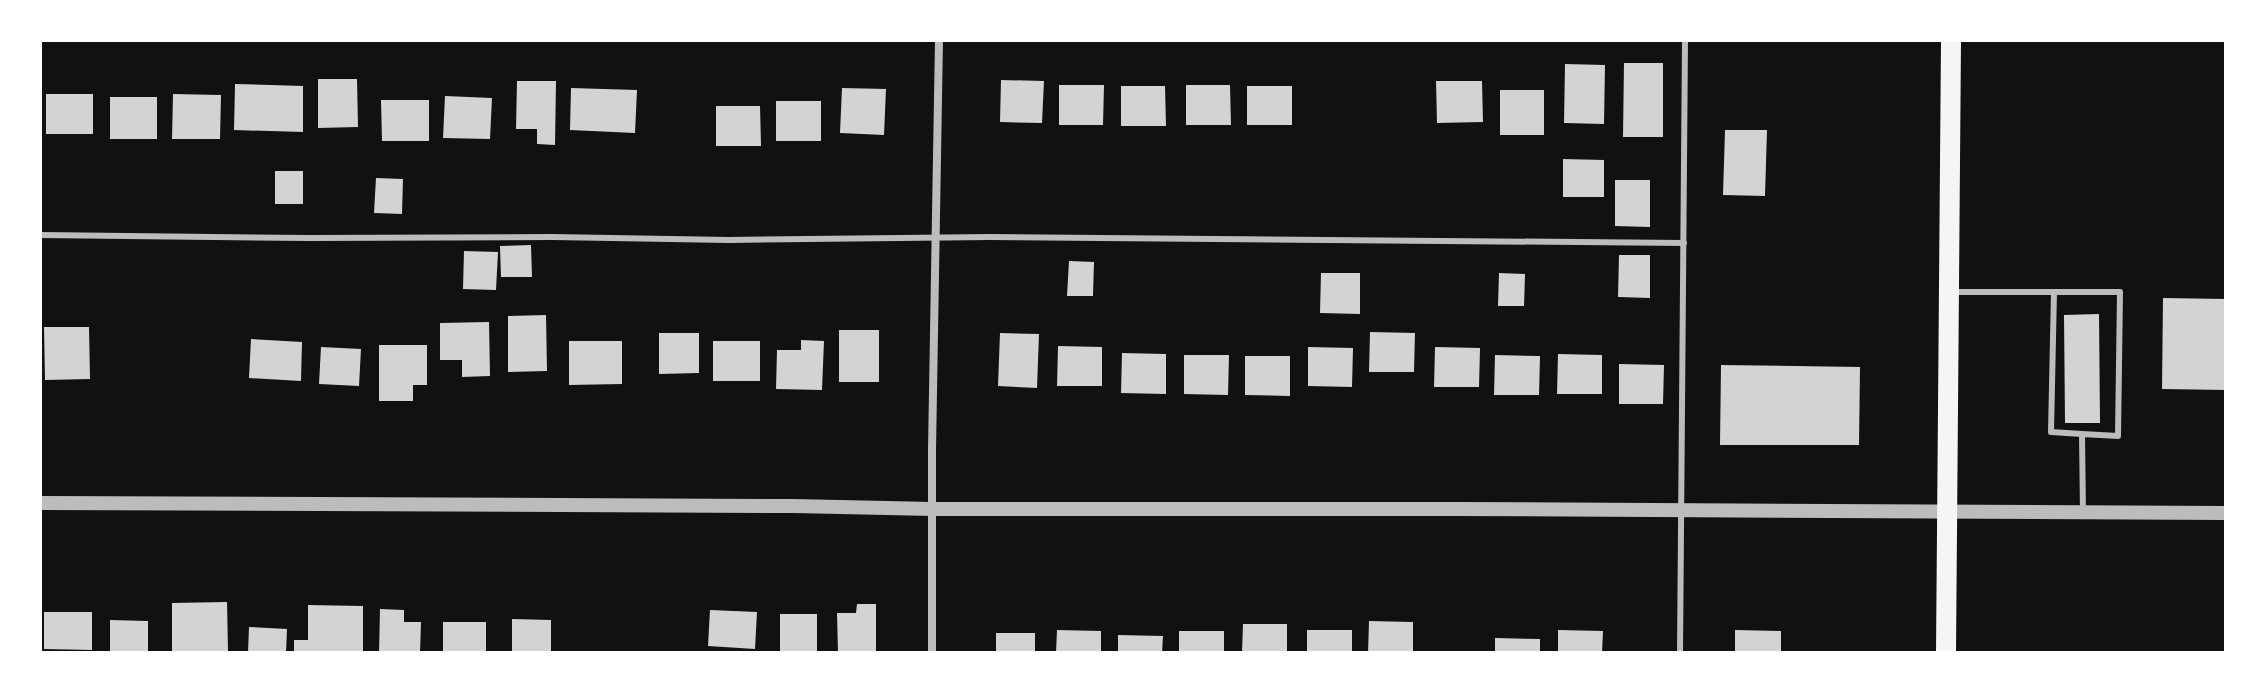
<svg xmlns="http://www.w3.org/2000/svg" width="2266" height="693" viewBox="0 0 2266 693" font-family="Commissioner,sans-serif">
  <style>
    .building { fill: #d3d3d3 }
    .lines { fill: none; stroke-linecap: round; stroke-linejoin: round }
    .service { stroke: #bcbcbc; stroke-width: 6 }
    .minor { stroke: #bcbcbc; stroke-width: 8 }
    .tertiary { stroke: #bcbcbc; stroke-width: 14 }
    .primary { stroke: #f5f5f5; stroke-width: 20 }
  </style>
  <rect width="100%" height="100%" fill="#111"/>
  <!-- building -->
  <g class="building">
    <polygon points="1624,63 1663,63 1663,137 1623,137"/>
    <polygon points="1565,64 1605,65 1604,124 1564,123"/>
    <polygon points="318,79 357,79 358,127 318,128"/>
    <polygon points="1001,80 1044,81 1042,123 1000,122"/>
    <polygon points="517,81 556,81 555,145 537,144 537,129 516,129"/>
    <polygon points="1436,81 1482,81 1483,122 1437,123"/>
    <polygon points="235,84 303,86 303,132 234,130"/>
    <polygon points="1059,85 1104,85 1103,125 1059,125"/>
    <polygon points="1186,85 1230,85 1231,125 1186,125"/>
    <polygon points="1121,86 1165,86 1166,126 1121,126"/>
    <rect x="1247" y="86" width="45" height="39"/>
    <polygon points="571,88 637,90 635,133 570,130"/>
    <polygon points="842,88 886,89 884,135 840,133"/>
    <rect x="1500" y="90" width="44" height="45"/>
    <rect x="46" y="94" width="47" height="40"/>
    <polygon points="173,94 221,95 220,139 172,139"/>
    <polygon points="445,96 492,98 490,139 443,138"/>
    <rect x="110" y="97" width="47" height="42"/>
    <polygon points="381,100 429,100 429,141 382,141"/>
    <rect x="776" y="101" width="45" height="40"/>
    <polygon points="716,106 760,106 761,146 716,146"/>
    <polygon points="1725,130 1767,130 1765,196 1723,195"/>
    <polygon points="1563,159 1604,160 1604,197 1563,197"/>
    <rect x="275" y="171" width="28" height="33"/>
    <polygon points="376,178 403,179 402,214 374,213"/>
    <polygon points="1615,180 1650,180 1650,227 1615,226"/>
    <polygon points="531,245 532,277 501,277 500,246"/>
    <polygon points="464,251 498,252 496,290 463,289"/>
    <polygon points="1619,255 1650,255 1650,298 1618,297"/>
    <polygon points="1069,261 1094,262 1093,296 1067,296"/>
    <polygon points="1321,273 1360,273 1360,314 1320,313"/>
    <polygon points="1499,273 1525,274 1524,306 1498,306"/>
    <polygon points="2163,298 2226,299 2226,390 2162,389"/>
    <polygon points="2099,314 2100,423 2065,423 2064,315"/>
    <polygon points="546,315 547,371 508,372 508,316"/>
    <polygon points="489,322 490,376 462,377 462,360 440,360 440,323"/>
    <polygon points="44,327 89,327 90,379 45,380"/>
    <rect x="839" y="330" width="40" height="52"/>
    <polygon points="1370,332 1415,333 1414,372 1369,372"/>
    <polygon points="659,333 699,333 699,373 659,374"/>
    <polygon points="1000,333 1039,334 1037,388 998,386"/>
    <polygon points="251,339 302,342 301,381 249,378"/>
    <polygon points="801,340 824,341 822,390 776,389 777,350 801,350"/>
    <polygon points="569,341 622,341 622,384 569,385"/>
    <rect x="713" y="341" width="47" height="40"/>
    <polygon points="379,345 427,345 427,385 413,385 413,401 379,401"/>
    <polygon points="1058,346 1102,347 1102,386 1057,386"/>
    <polygon points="321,347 361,349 359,386 319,384"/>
    <polygon points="1308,347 1353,348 1352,387 1308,386"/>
    <polygon points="1435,347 1480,348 1479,387 1434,387"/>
    <polygon points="1122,353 1166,354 1166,394 1121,393"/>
    <polygon points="1558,354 1602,355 1602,394 1557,394"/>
    <polygon points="1184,355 1229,355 1228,395 1184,394"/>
    <polygon points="1495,355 1540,356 1539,395 1494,395"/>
    <polygon points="1245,356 1290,356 1290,396 1245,395"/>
    <polygon points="1619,364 1664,365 1663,404 1619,404"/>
    <polygon points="1721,365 1860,367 1859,445 1720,445"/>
    <polygon points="227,602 228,651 172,651 172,603"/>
    <polygon points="857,604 876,604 876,653 838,653 837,613 856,613"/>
    <polygon points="308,605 363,606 363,653 294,653 294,640 308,640"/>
    <polygon points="380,609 404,610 404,622 421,622 420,653 379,653"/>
    <polygon points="710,610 757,612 755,649 708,646"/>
    <polygon points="44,612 92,612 92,650 44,649"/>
    <rect x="780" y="614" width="37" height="39"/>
    <polygon points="512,619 551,620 551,653 512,653"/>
    <polygon points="110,620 148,621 148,653 110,653"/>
    <polygon points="1369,621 1413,622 1413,653 1368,653"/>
    <rect x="443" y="622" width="43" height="31"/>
    <polygon points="1243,624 1287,624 1287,653 1242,653"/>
    <polygon points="249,627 287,629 286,653 248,653"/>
    <polygon points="1057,630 1101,631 1101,653 1056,653"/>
    <rect x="1307" y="630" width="45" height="23"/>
    <polygon points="1558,630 1603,631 1602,653 1558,653"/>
    <polygon points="1735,630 1781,631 1781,653 1735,653"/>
    <rect x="1179" y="631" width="45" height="22"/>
    <rect x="996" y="633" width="39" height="20"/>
    <polygon points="1118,635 1163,636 1162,653 1118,653"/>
    <polygon points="1495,638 1540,639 1540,653 1495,653"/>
  </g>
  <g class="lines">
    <!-- service -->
    <g class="service">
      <polyline points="40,235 310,238 552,237 729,240 990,237 1684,243"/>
      <polyline points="1951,292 2120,292 2118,436 2082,434 2083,513"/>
      <polyline points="2054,292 2051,432 2082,434"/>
      <polyline points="1680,653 1685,40"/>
    </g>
    <!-- minor -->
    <polyline class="minor" points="932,653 932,450 939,40"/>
    <!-- tertiary -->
    <polyline class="tertiary" points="40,503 793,506 933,509 1456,509 2226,513"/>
    <!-- primary -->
    <polyline class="primary" points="1946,653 1951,40"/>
  </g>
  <!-- border -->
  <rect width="2266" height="693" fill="none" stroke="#ffffff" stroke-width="84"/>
</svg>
